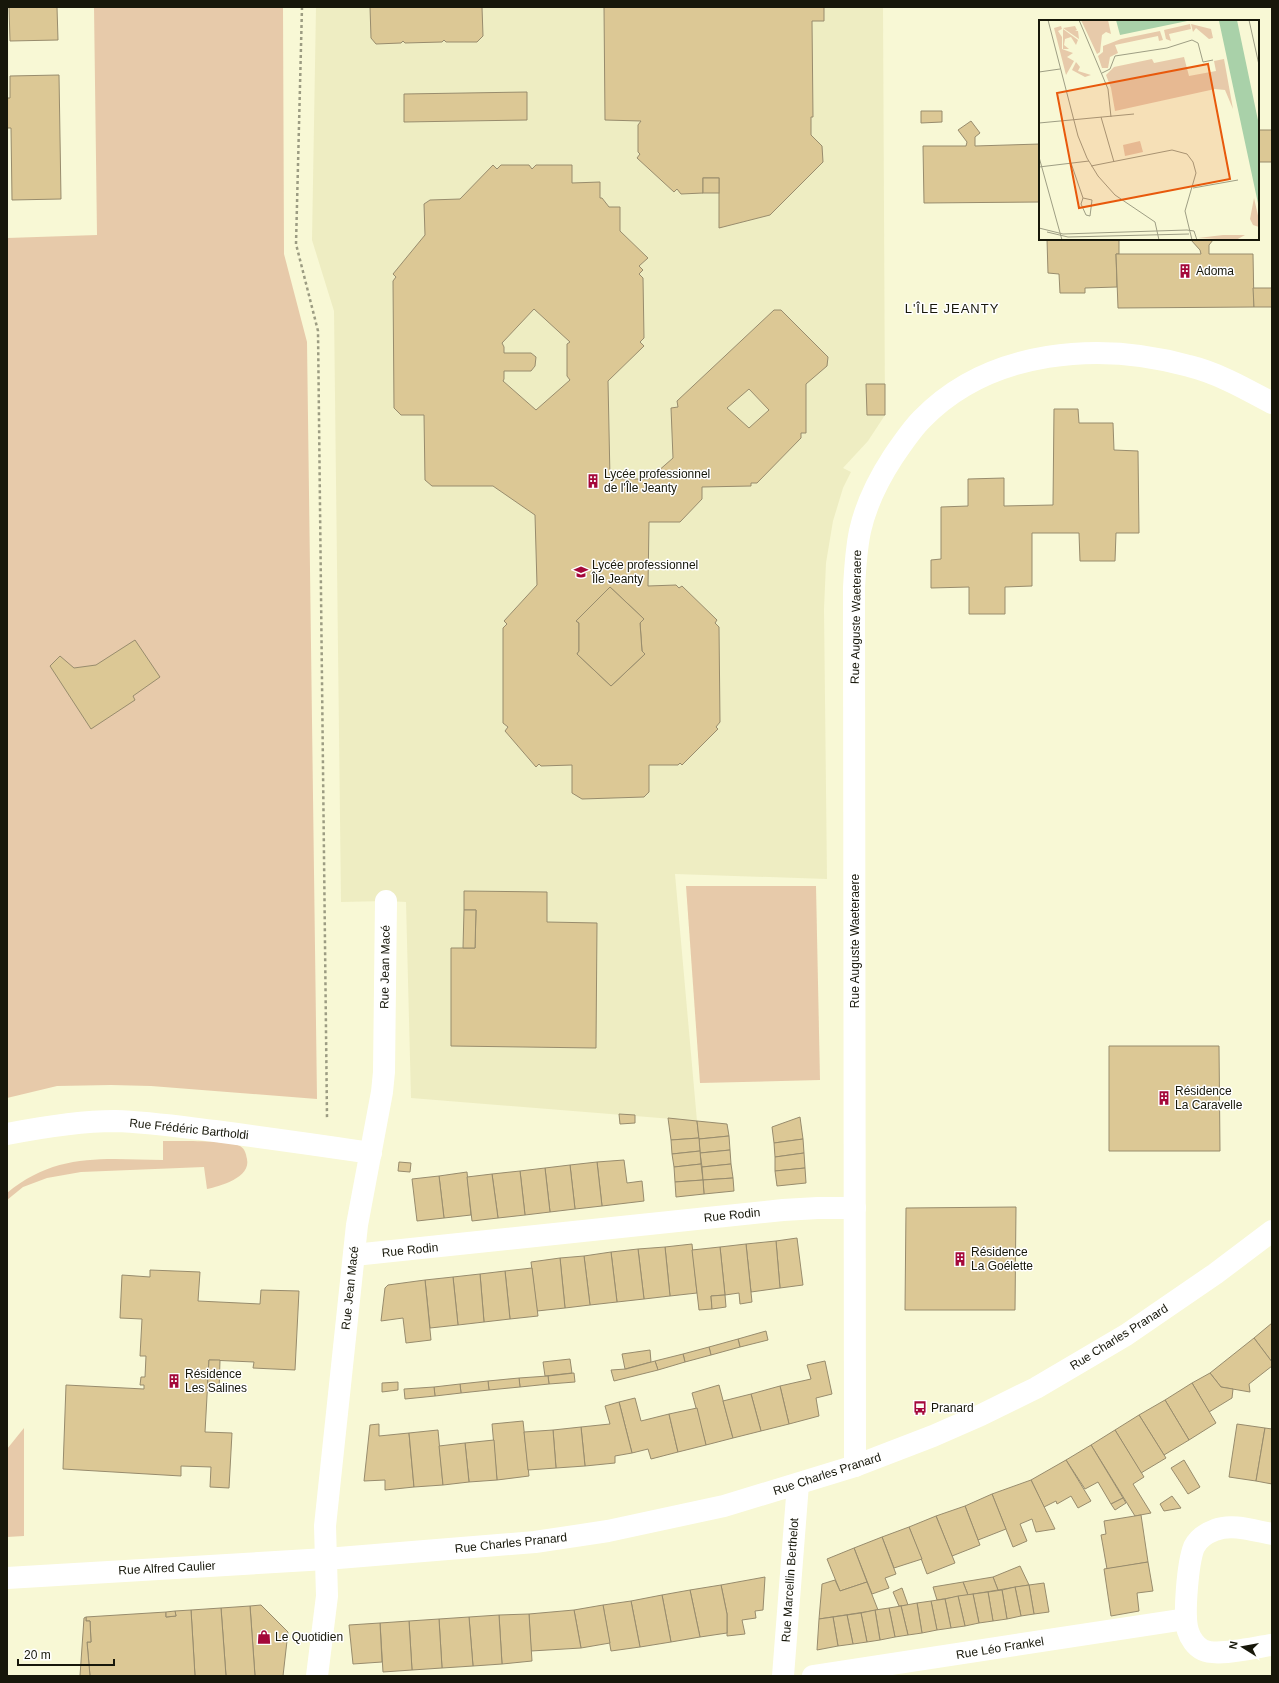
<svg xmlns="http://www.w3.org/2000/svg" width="1279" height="1683" viewBox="0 0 1279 1683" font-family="Arial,sans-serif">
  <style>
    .built { fill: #eeedc2 }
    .green { fill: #e7caaa }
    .building { fill: #dcc895; stroke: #988c6d; fill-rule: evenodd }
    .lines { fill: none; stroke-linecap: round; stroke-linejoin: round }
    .path { stroke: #9c9c82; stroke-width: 2.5; stroke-dasharray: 3 3; stroke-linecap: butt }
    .street { stroke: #fff; stroke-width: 22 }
    .secondary { stroke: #fff; stroke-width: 22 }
    .labels { text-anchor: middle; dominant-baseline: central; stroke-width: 3; stroke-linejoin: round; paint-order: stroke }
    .poi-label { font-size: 12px; fill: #17170a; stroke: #fff; text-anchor: start }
    .street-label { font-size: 12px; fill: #17170a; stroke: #fff }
    .neighbourhood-label { font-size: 13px; letter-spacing: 1px; fill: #17170a; stroke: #fff }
    .inset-road { fill: none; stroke: #9e9e84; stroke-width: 1 }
    .view { fill: #e8590c; fill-opacity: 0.15; stroke: #e8590c; stroke-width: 2 }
    .inset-edge { fill: none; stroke: #17170a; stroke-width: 2 }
  </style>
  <rect width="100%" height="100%" fill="#f8f8d5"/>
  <!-- built -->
  <polygon class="built" points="316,7 883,7 885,415 868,441 843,468 851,472 843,488 833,521 826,563 824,609 827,879 675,874 697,1121 411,1098 406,902 386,901 341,902 334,311 312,240"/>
  <!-- green -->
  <g class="green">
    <polygon points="94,7 283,7 284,254 307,342 317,1099 151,1086 111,1085 57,1086 7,1098 7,238 97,235"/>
    <polygon points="686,886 816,886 820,1080 700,1083"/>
    <path d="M163 1141C178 1141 230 1140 240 1146 245 1149 246 1154 247 1159 251 1178 220 1186 207 1189L204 1167 81 1172 47 1178 23 1187 7 1200V1193C56 1152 104 1159 163 1160Z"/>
    <polygon points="24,1428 24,1536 7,1537 7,1449"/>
  </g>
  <!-- building -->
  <g class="building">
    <polygon points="9,7 57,7 58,40 10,41"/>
    <polygon points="370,7 482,7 483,36 477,42 446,42 444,40 442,42 405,43 403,41 401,43 376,44 371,38"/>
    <polygon points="604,7 824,7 824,21 812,21 813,117 811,117 811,135 822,146 823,162 770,215 719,228 719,178 703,178 703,193 681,194 677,189 674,192 637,158 640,154 638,152 638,125 641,121 605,120"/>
    <polygon points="59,75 61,199 12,200 11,128 7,128 7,98 10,98 10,76"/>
    <polygon points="527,92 527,120 404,122 404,94"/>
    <polygon points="921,111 942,111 942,122 921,123"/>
    <polygon points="971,121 980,133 975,137 975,146 1040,144 1040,202 924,203 923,146 966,146 967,142 958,130"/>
    <rect x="1258" y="130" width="14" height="32"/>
    <path d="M493 165 497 169 501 165H529L532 169 536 165H572V183L600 182V198H602L609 207H620V231L648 258 639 266 643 270 639 274 643 278 644 338 640 342 644 346 608 381 610 479H649L673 458 671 408 678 407 677 401 774 310H781L828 357 827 366 806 384V433H801V438L757 483H751V486L702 487V499L680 522H649L648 586 676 585 679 588 682 586 717 620 715 623 719 627 720 722 716 727 718 729 682 765 680 763 678 765H649V792L644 797 582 799 572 793V765L541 766 539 764 536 767 505 731 508 727 503 723V628L507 624 504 621 537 585 535 515 493 486H432L425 480 424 415H401L394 408 393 281 396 277 393 274 425 235 424 204 430 200 460 199ZM534 309 570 342 567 344V376L570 380 536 410 503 381 504 379V371H531L535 366 536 357 531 353H504V347L502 343ZM749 389 769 410 749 428 727 408ZM610 587 644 619 640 623 642 651 645 654 611 686 577 654 579 651V623L576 621Z"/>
    <rect x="703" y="178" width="16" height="15"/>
    <polygon points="1047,239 1119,239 1119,254 1116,254 1117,287 1085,288 1085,293 1060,293 1059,274 1048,273"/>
    <polygon points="1192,239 1212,239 1213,240 1209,245 1209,254 1253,254 1254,307 1118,308 1116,254 1201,254 1200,250 1191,240"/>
    <polygon points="1253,288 1272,288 1272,307 1254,307"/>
    <polygon points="866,384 885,384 885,415 867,415"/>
    <polygon points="1054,409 1078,409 1079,423 1113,423 1114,450 1138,451 1139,533 1116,533 1115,561 1080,561 1079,533 1032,533 1032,586 1005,587 1005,614 969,614 969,587 931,588 931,560 941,559 941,507 968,506 968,479 1004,478 1004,506 1053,505"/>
    <polygon points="610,587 644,619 640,623 642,651 645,654 611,686 577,654 579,651 579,623 576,621"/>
    <polygon points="135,640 160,677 133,696 135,700 91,729 50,666 60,656 74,668 96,665"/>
    <polygon points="464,891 547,892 547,922 597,923 596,1048 451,1046 451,948 475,948 476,910 464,910"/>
    <polygon points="464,910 476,910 475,948 463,948"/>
    <polygon points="1109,1046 1219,1046 1220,1151 1109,1151"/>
    <polygon points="619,1114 635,1115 635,1123 620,1124"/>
    <polygon points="800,1117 803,1139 774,1143 772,1127"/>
    <polygon points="668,1118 697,1121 699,1138 671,1140"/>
    <polygon points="697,1121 727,1124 729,1136 699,1139"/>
    <polygon points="729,1136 730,1150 700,1153 699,1139"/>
    <polygon points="699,1138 700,1151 672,1154 671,1140"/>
    <polygon points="803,1139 804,1153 775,1157 774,1143"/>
    <polygon points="730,1150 731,1164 702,1167 700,1153"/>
    <polygon points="700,1151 701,1164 674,1167 672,1154"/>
    <polygon points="804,1153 805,1168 775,1171 775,1157"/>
    <polygon points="624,1160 627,1183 642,1181 644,1201 602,1206 597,1162"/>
    <polygon points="399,1162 411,1163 410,1172 398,1171"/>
    <polygon points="597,1162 602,1206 575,1209 570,1165"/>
    <polygon points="701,1164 703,1180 675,1182 674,1167"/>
    <polygon points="731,1164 733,1178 703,1180 702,1167"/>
    <polygon points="570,1165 575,1209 550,1212 545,1168"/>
    <polygon points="545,1168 550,1212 525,1215 520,1171"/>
    <polygon points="805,1168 806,1183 777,1186 775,1171"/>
    <polygon points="520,1171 525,1215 498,1218 492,1174"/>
    <polygon points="467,1172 471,1215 444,1218 439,1176"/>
    <polygon points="492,1174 498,1218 472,1221 467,1177"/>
    <polygon points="439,1176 444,1218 417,1221 412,1179"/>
    <polygon points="733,1178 734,1191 704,1194 703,1180"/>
    <polygon points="703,1180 704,1194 676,1197 675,1182"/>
    <polygon points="1016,1207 1015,1310 905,1310 906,1208"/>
    <polygon points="797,1238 803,1285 780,1288 776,1241"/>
    <polygon points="776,1241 780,1288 751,1292 746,1244"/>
    <polygon points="692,1244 697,1293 670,1296 665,1247"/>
    <polygon points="746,1244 752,1302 740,1304 739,1293 725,1295 720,1247"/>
    <polygon points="665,1247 670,1296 644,1299 638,1249"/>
    <polygon points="720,1247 725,1295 711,1296 712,1309 699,1310 692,1250"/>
    <polygon points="638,1249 644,1299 617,1302 611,1252"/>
    <polygon points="611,1252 617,1302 590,1305 584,1256"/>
    <polygon points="584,1256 590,1305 565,1308 560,1258"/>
    <polygon points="560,1258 565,1308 537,1311 531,1262"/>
    <polygon points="532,1268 538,1316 510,1319 505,1271"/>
    <polygon points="150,1270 200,1272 198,1301 260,1304 261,1290 299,1291 295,1370 253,1368 254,1362 209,1360 205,1432 232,1433 229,1488 210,1487 211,1467 181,1466 181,1476 63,1469 66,1385 144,1389 144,1385 140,1385 141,1377 145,1377 146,1356 140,1356 142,1319 120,1318 122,1275 150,1277"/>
    <polygon points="505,1271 510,1319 484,1322 480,1274"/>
    <polygon points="480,1274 484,1322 458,1325 453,1277"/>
    <polygon points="453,1277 458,1325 430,1328 425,1280"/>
    <polygon points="425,1280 431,1340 406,1343 403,1318 381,1321 385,1288 388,1285"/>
    <polygon points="725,1295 726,1307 712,1309 711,1296"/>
    <polygon points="1272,1323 1272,1362 1254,1338"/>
    <polygon points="766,1331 768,1340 740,1347 738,1339"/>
    <polygon points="1254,1338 1272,1362 1272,1366 1249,1384 1250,1392 1221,1387 1210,1373"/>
    <polygon points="738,1339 740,1347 711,1355 709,1347"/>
    <polygon points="709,1347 711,1355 685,1362 683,1354"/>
    <polygon points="650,1350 651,1362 625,1369 622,1354"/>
    <polygon points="683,1354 685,1362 658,1370 655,1361"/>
    <polygon points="570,1359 572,1373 545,1376 543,1362"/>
    <polygon points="209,1360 220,1360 219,1391 207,1391"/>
    <polygon points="655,1361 658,1370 614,1381 611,1370 626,1369"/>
    <polygon points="825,1361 832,1394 816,1398 819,1416 789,1424 780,1386 811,1379 807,1365"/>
    <polygon points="574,1373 575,1382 549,1384 548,1376"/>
    <polygon points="1210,1373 1221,1387 1233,1389 1232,1398 1209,1412 1192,1383"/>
    <polygon points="548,1376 549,1384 520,1387 519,1378"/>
    <polygon points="519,1378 520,1387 489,1390 488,1381"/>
    <polygon points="488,1381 489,1390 461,1393 460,1384"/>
    <polygon points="398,1382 398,1390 382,1392 382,1383"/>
    <polygon points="1192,1383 1216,1423 1189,1440 1165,1400"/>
    <polygon points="460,1384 461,1393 435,1396 434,1387"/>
    <polygon points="719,1385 733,1438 706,1445 692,1393"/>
    <polygon points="780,1386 789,1424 761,1431 751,1394"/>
    <polygon points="434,1387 435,1396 405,1399 404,1389"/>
    <polygon points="751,1394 761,1431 733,1438 723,1401"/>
    <polygon points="635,1398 641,1421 669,1414 678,1452 651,1459 648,1449 632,1453 619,1402"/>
    <polygon points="1165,1400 1189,1440 1164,1455 1139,1415"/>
    <polygon points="619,1402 632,1453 615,1456 615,1463 585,1466 581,1427 610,1424 605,1406"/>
    <polygon points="697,1408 706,1445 678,1452 669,1414"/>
    <polygon points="1139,1415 1166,1458 1141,1473 1115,1430"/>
    <polygon points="523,1421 529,1476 497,1480 492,1424"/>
    <polygon points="379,1424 379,1436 409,1433 414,1487 385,1490 385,1480 364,1481 370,1425"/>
    <polygon points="1237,1424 1265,1428 1256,1481 1229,1477"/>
    <polygon points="581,1427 585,1466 556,1468 553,1430"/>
    <polygon points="1265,1428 1272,1429 1272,1484 1256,1481"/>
    <polygon points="438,1430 443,1485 414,1487 409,1433"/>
    <polygon points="553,1430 556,1468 528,1470 524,1432"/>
    <polygon points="1115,1430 1144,1477 1133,1484 1151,1513 1135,1516 1091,1445"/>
    <polygon points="494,1440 497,1480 469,1482 465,1443"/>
    <polygon points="465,1443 469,1482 443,1485 439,1446"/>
    <polygon points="1091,1445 1123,1498 1111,1504 1098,1482 1085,1489 1066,1460"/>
    <polygon points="1066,1460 1091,1501 1078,1508 1071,1496 1057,1504 1056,1501 1044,1507 1031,1480"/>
    <polygon points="1184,1460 1200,1487 1188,1494 1171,1468"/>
    <polygon points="1031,1480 1055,1529 1036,1532 1032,1519 1020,1524 1027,1541 1013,1547 992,1494"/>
    <polygon points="992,1494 1006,1529 978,1540 965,1506"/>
    <polygon points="1172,1496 1181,1508 1164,1511 1160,1504"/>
    <polygon points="1123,1498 1126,1503 1115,1510 1111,1504"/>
    <polygon points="965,1506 980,1545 952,1556 936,1516"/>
    <polygon points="1141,1515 1148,1562 1107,1569 1101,1535 1106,1534 1104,1521"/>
    <polygon points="936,1516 955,1563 927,1574 909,1527"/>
    <polygon points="909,1527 922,1559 894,1568 882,1537"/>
    <polygon points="882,1537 896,1574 885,1578 889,1588 872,1594 854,1548"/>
    <polygon points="854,1548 867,1582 840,1591 827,1559"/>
    <polygon points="1148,1562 1153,1591 1137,1593 1139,1611 1111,1616 1104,1569"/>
    <polygon points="1020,1566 1029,1585 998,1590 993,1577"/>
    <polygon points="765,1577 763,1610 755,1611 756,1618 742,1620 745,1634 727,1636 727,1614 721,1585"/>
    <polygon points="993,1577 998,1590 968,1595 963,1582"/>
    <polygon points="835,1580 840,1591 867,1582 878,1610 819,1619 822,1584"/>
    <polygon points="963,1582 968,1595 937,1600 933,1587"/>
    <polygon points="1044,1583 1049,1612 1034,1614 1029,1585"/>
    <polygon points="721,1585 727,1614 727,1633 700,1637 690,1590"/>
    <polygon points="1029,1585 1034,1614 1021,1616 1015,1587"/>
    <polygon points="1015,1587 1021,1616 1007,1619 1002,1590"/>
    <polygon points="902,1588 908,1605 899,1606 893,1592"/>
    <polygon points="690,1590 700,1637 671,1642 662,1595"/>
    <polygon points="1002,1590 1007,1619 993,1621 988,1592"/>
    <polygon points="988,1592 993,1621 979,1623 973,1594"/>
    <polygon points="973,1594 979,1623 965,1626 958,1596"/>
    <polygon points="662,1595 671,1642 640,1647 631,1601"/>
    <polygon points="958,1596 965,1626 951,1628 945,1599"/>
    <polygon points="945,1599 951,1628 937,1630 931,1601"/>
    <polygon points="631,1601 640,1647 611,1651 603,1605"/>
    <polygon points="931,1601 937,1630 922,1633 917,1603"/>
    <polygon points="917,1603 922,1633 908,1635 901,1606"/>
    <polygon points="261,1605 288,1632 283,1676 255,1676 250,1606"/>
    <polygon points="603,1605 610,1643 581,1648 574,1610"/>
    <polygon points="250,1606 255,1676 226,1676 221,1608"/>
    <polygon points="901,1606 908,1635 895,1637 889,1608"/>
    <polygon points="221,1608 226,1676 195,1676 191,1610"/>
    <polygon points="889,1608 895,1637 880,1640 875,1610"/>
    <polygon points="191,1610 195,1676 90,1676 87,1642 91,1642 90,1621 86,1621 86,1617 166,1612 166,1617 176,1616 175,1611"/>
    <polygon points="574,1610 581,1648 531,1651 529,1614"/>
    <polygon points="875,1610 880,1640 867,1642 861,1613"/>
    <polygon points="175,1611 176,1616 166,1617 166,1612"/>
    <polygon points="861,1613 867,1642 853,1644 847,1615"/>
    <polygon points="529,1614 532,1661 502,1664 499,1615"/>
    <polygon points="499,1615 502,1664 473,1666 469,1617"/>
    <polygon points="847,1615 853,1644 838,1646 833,1617"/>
    <polygon points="86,1617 86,1621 90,1621 91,1642 87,1642 90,1676 80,1676 84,1618"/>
    <polygon points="469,1617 473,1666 442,1668 439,1619"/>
    <polygon points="833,1617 838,1646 817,1650 819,1619"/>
    <polygon points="439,1619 442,1668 412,1670 409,1621"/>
    <polygon points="409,1621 412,1670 383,1672 380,1623"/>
    <polygon points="380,1623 382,1662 353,1664 349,1625"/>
  </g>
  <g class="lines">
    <!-- path -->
    <polyline class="path" points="302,7 296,244 318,331 327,1118"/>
    <!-- street -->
    <g class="street">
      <path d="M7 1134C43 1127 79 1121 115 1121 149 1122 182 1127 215 1131 267 1138 319 1145 371 1153"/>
      <polyline points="354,1255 783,1210 818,1208 855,1208"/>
      <path d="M855 1466 854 588C855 569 856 550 860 531 866 504 878 480 893 457 902 444 911 430 922 419 990 349 1100 341 1189 366 1218 373 1246 389 1272 403"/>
      <path d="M1272 1534C1255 1531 1232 1523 1215 1530 1207 1533 1198 1539 1194 1547 1188 1562 1183 1616 1188 1631 1190 1638 1196 1647 1203 1650 1217 1657 1256 1647 1272 1645"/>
      <polyline points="317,1676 327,1596 325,1526 357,1225 382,1092 384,1072 386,901"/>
      <polyline points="783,1676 798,1484"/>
      <polyline points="813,1676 1186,1619"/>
    </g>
    <!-- secondary -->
    <polyline class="secondary" points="7,1578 326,1559 535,1542 608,1531 724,1506 855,1466 933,1436 981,1415 1036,1388 1126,1335 1215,1274 1272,1231"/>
  </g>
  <!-- icons -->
  <defs>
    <symbol id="building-bare" viewBox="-9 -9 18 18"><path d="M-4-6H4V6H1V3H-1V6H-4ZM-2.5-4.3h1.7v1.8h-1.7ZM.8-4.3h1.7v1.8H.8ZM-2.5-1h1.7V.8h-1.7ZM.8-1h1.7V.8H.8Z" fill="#a4083a" stroke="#fff" stroke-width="2.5" paint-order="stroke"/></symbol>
    <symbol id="school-bare" viewBox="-9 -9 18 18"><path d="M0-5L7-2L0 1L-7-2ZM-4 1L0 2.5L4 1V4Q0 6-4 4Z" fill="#a4083a" stroke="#fff" stroke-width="2.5" paint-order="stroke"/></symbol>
    <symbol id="bus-bare" viewBox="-9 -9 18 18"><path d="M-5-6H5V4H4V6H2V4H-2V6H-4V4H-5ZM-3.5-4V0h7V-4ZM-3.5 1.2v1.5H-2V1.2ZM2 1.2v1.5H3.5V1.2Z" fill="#a4083a" stroke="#fff" stroke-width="2.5" paint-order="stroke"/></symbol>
    <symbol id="shop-bare" viewBox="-9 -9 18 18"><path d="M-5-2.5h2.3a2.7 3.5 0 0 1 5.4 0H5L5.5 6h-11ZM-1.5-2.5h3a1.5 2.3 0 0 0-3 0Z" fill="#a4083a" stroke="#fff" stroke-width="2.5" paint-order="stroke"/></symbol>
  </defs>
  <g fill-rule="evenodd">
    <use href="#building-bare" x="1175" y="261" width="20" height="20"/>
    <use href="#building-bare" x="583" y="471" width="20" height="20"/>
    <use href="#school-bare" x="571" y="562" width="20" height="20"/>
    <use href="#building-bare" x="1154" y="1088" width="20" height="20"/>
    <use href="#building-bare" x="950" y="1249" width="20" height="20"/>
    <use href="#building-bare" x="164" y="1371" width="20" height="20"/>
    <use href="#bus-bare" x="910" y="1398" width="20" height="20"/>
    <use href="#shop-bare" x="254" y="1627" width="20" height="20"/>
  </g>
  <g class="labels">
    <!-- poi labels -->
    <g class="poi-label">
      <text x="1196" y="271">Adoma</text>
      <text x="604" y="474">Lycée professionnel<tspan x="604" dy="14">de l'Île Jeanty</tspan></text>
      <text x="592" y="565">Lycée professionnel<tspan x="592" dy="14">Île Jeanty</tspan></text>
      <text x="1175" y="1091">Résidence<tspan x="1175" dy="14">La Caravelle</tspan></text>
      <text x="971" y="1252">Résidence<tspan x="971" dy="14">La Goélette</tspan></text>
      <text x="185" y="1374">Résidence<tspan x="185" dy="14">Les Salines</tspan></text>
      <text x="931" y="1408">Pranard</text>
      <text x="275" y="1637">Le Quotidien</text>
    </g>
    <!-- street labels -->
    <g class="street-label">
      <text transform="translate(856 617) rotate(-89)">Rue Auguste Waeteraere</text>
      <text transform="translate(855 941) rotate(-90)">Rue Auguste Waeteraere</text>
      <text transform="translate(385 967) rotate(-89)">Rue Jean Macé</text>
      <text transform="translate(189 1129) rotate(6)">Rue Frédéric Bartholdi</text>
      <text transform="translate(732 1215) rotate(-6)">Rue Rodin</text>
      <text transform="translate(410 1250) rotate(-6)">Rue Rodin</text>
      <text transform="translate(350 1288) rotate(-84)">Rue Jean Macé</text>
      <text transform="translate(1119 1337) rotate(-32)">Rue Charles Pranard</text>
      <text transform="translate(827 1474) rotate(-18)">Rue Charles Pranard</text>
      <text transform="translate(511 1543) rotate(-6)">Rue Charles Pranard</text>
      <text transform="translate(167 1568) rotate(-3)">Rue Alfred Caulier</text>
      <text transform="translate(790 1580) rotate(-86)">Rue Marcellin Berthelot</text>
      <text transform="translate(1000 1648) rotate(-9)">Rue Léo Frankel</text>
    </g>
    <!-- neighbourhood labels -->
    <g class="neighbourhood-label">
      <text x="952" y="308">L'ÎLE JEANTY</text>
    </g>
  </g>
  <!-- overview -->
  <g transform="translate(1039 20)">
    <rect width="220" height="220" fill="#f8f8d5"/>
    <path d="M42 0H69L72 14 67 12 63 15 61 32 58 34ZM151 4 152 9 130 14 132 21 127 19 125 10ZM152 4 172 9 174 18 170 19 157 8 154 12ZM22 6 23 9 19 11 23 17V29L34 33 28 37 35 41 27 55 15 8ZM36 6 38 10 36 11H39L40 19 24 8ZM24 9 39 20 37 25 32 17 26 19 25 25 30 29H24ZM121 11 124 20 120 21 119 16 76 25 79 33 71 37 69 48H63L59 36 64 32V26L82 19ZM145 37 150 56 177 51 175 41 185 39 194 89 186 70 176 69 76 91 72 68 67 55 75 47 113 39 115 43ZM37 42 41 47 39 51 52 55 46 57 33 50ZM101 121 104 132 86 136 84 125ZM215 178 220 200V207L214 205 211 199ZM206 215 197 220 159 218 184 215Z" fill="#e7caaa"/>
    <path d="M77 0H153L81 15ZM198 0 220 105V188L180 1Z" fill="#a9d1a9"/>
    <path class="inset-road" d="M9 0 39 116 48 138 59 156 76 175 116 202 120 220M40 0 69 69 72 97M210 0 220 45M0 52 21 49M63 53 71 49 76 36 128 28 153 20 159 23 164 42 174 40M62 97 75 142M0 103 95 94M0 137 23 220M32 143 44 178 42 184 47 195 51 196 53 180 44 178M52 146 133 130 148 134 154 142 157 153 146 191 153 220M0 147 50 141M154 168 199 160M0 208 24 214 148 210 155 211 158 220M8 212 29 217 150 214"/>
    <path class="view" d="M169 44 191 159 40 188 18 73Z"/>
    <rect width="220" height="220" class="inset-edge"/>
  </g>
  <!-- border -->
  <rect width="1279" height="1683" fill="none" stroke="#17170a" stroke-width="16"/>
  <!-- north arrow -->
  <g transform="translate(1243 1647) rotate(281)" stroke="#ffffff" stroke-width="3" paint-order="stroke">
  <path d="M0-3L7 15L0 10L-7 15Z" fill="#17170a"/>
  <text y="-6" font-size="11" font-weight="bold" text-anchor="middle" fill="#17170a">N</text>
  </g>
  <!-- scale -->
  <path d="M18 1659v6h96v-6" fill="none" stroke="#17170a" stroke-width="2"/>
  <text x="24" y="1659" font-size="12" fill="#17170a" stroke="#ffffff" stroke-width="3" paint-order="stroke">20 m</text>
</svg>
